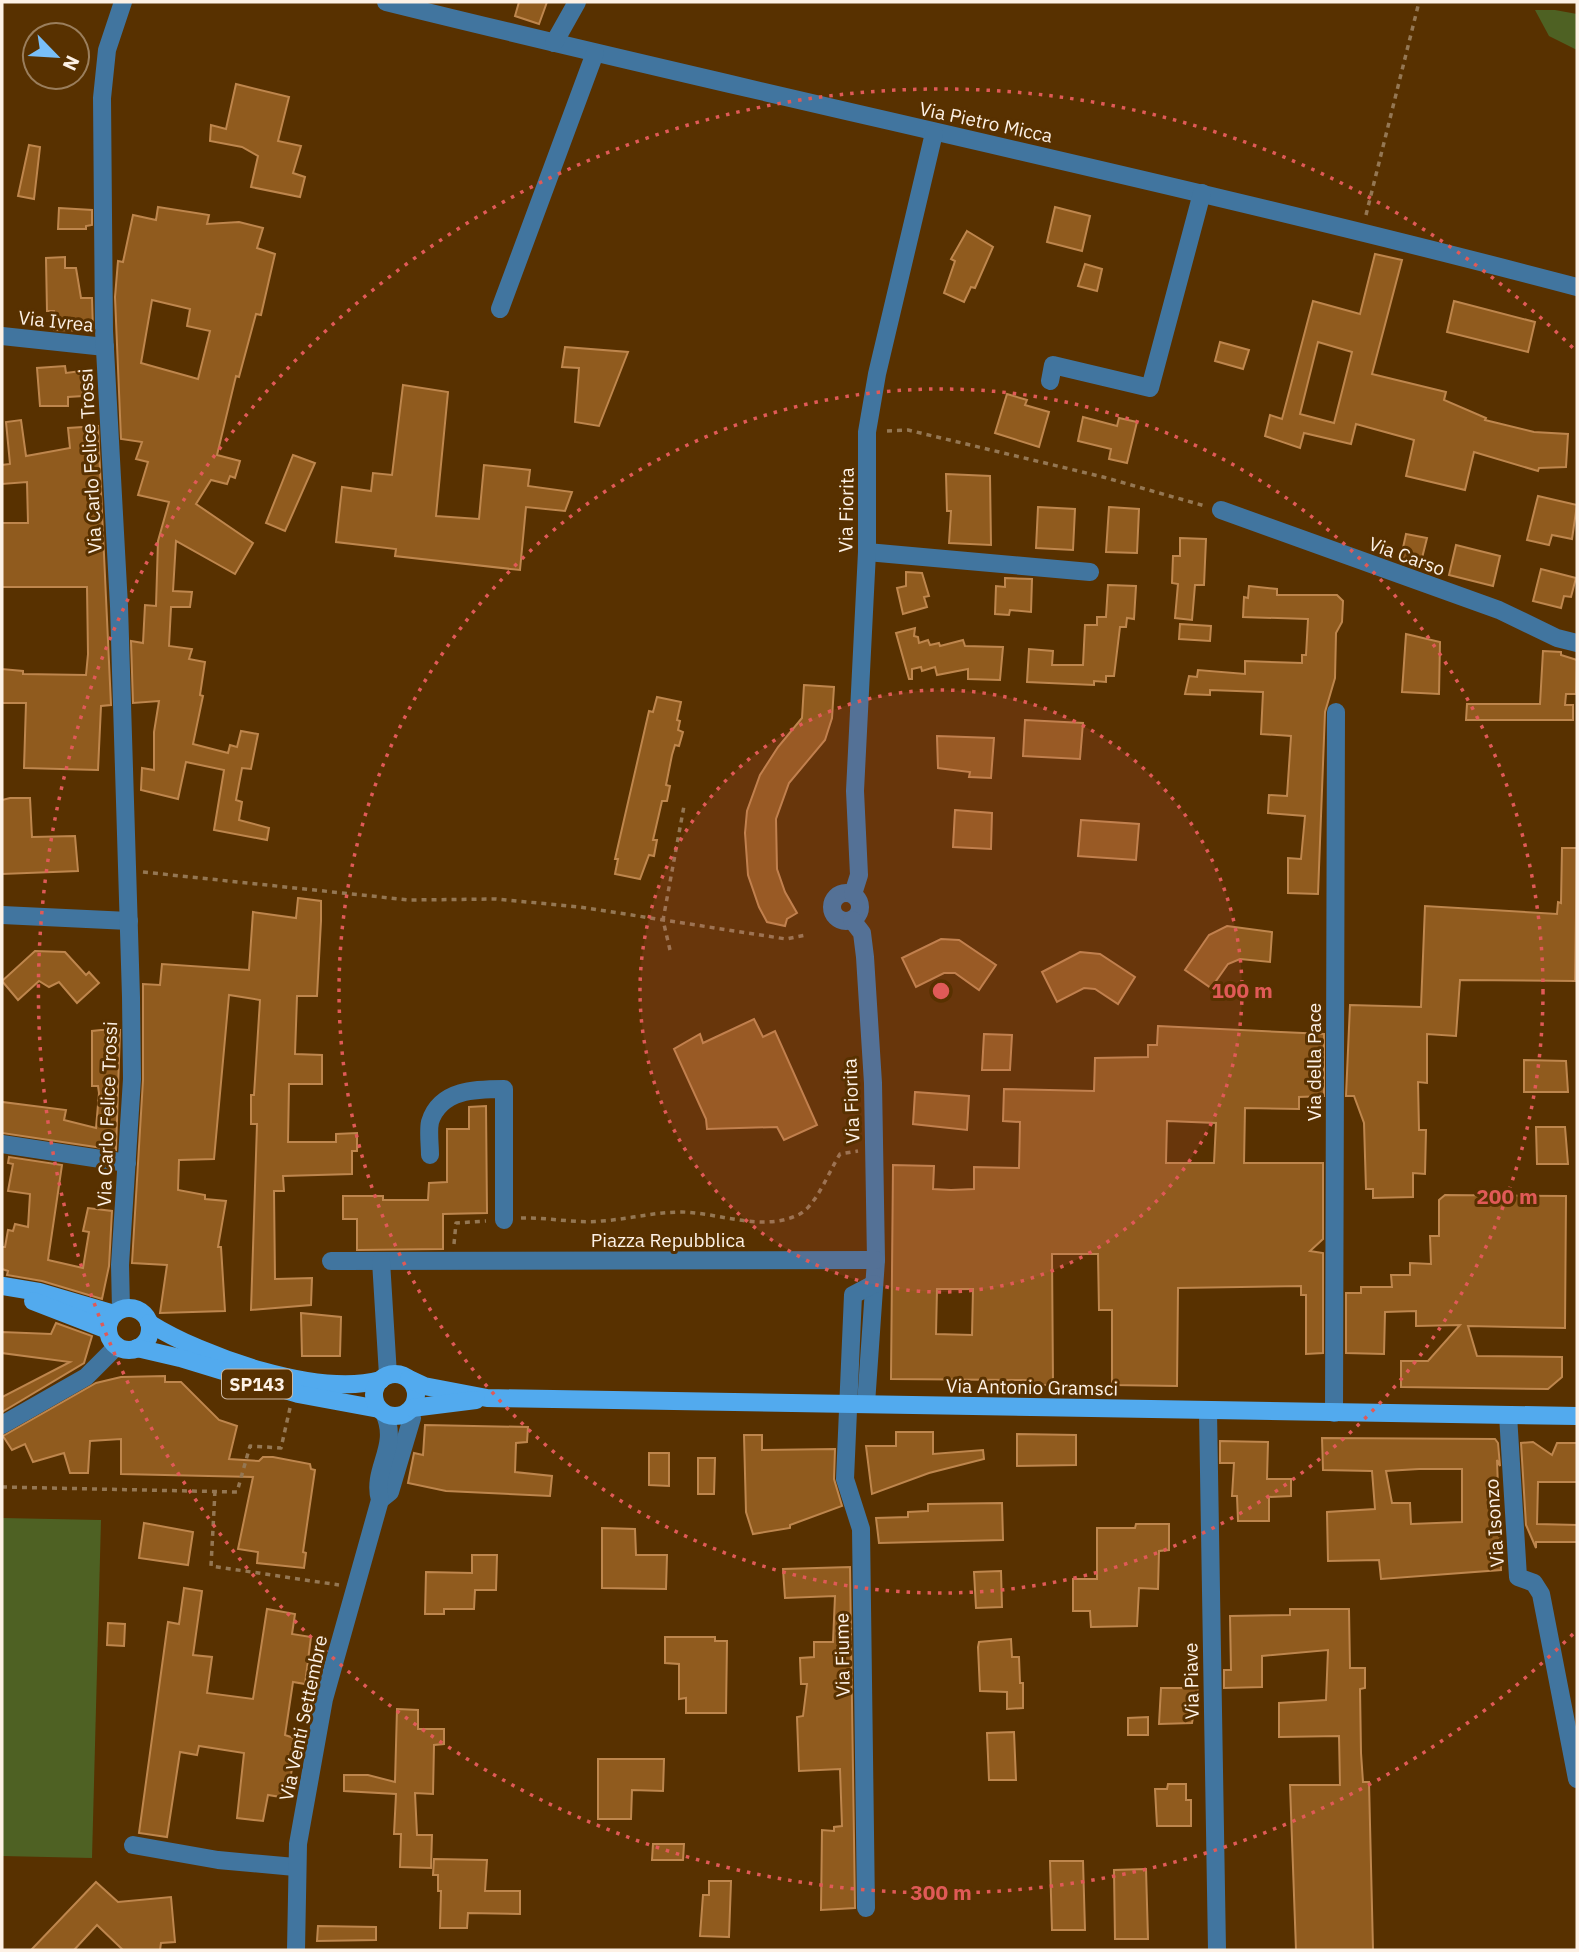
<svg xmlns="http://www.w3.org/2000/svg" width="1579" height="1952" viewBox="0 0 1579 1952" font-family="'IBM Plex Sans',sans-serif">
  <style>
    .green { fill: #4e6123 }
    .building { fill: #905b1e; stroke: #be864d; stroke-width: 2; fill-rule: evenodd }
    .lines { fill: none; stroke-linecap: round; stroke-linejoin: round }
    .path { stroke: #947753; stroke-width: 3.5; stroke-dasharray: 5 5; stroke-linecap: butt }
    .minor { stroke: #41759f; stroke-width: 18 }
    .major { stroke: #52aaee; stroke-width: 18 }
    .ring { fill: none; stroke: #e05a57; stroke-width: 3.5; stroke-dasharray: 3.5 7 }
    .labels { text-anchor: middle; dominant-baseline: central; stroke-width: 6; stroke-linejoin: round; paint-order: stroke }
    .shield { fill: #583100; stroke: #ccb7a0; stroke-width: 2 }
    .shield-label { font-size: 18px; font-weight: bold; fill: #fdf1e5 }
    .street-label { font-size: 19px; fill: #fdf1e5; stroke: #583100 }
    .centre { fill: #e05a57; stroke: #583100; stroke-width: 3.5 }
    .ring-label { font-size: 21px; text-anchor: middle; font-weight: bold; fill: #e05a57; stroke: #583100; stroke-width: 6; stroke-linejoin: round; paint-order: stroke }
  </style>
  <rect width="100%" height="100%" fill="#583100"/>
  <!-- green -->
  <g class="green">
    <polygon points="1535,10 1555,10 1577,14 1577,50 1549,36"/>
    <polygon points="2,1518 101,1520 92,1858 2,1856"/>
  </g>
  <!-- building -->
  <g class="building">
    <polygon points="519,2 547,2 539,24 515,16"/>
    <polygon points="236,84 289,97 278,141 301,146 293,173 305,177 300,197 251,187 258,156 242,147 210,141 211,125 226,129"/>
    <polygon points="29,145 40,147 34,199 18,196"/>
    <path d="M158 207 209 215 207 224 239 222 263 228 257 248 275 254 261 315 256 314 239 377 236 376 217 455 240 461 235 478 230 476 227 484 211 480 196 504 253 543 235 574 176 541 173 591 192 592 190 607H171L169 646 192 649 189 659 205 662 200 695 203 696 193 744 228 753 230 745 237 747 241 731 258 734 251 769 242 768 236 800 242 802 239 820 269 828 267 840 214 830 224 770 186 762 178 799 141 790 142 768 154 770V732L159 701 133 703 131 641 143 643 145 605 156 606 158 541 169 502 138 495 148 462 136 459 142 442 121 439 115 297 118 261 123 262 133 215 156 220ZM152 300 190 309 187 326 210 331 198 379 141 363Z"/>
    <polygon points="1055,207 1090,216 1082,251 1047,242"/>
    <polygon points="59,208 92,210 92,225 86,226 86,229 58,229"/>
    <polygon points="967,231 993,247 975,288 971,287 964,302 944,293 955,261 951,259"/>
    <path d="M1375 254 1402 260 1372 374 1446 392 1444 400 1486 418 1485 420 1534 432 1568 434 1566 467 1539 468 1538 471 1474 452 1465 490 1406 476 1414 440 1356 424 1351 444 1304 433 1300 448 1265 436 1270 415 1282 419 1313 301 1360 314ZM1318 342 1352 352 1334 423 1300 414Z"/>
    <polygon points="65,257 65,268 76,268 81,298 92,298 93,331 54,330 54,311 47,311 46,258"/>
    <polygon points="1085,264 1102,269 1097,291 1078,286"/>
    <polygon points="1454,301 1535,322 1528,352 1447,332"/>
    <polygon points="1220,342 1249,350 1243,369 1215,361"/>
    <polygon points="565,347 628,352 599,426 575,422 579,368 562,367"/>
    <polygon points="65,366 66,373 82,371 83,396 68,397 68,406 40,406 37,368"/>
    <polygon points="403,385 448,392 436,516 479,519 484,465 530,470 528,486 572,492 565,511 526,507 520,570 395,556 396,549 336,542 342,487 371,491 373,473 392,475"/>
    <polygon points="1007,394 1027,400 1025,405 1049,412 1039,447 995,433"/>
    <polygon points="1083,417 1117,426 1119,418 1137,422 1127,463 1109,459 1111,449 1078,441"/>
    <polygon points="21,420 26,456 70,448 68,428 98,426 111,705 101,706 98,770 24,768 26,703 2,703 2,669 23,671 23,674 86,675 88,654 87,587 2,587 2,523 28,523 27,482 2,484 2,465 10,464 6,422"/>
    <polygon points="293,455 315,463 285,531 266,523"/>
    <polygon points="946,474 990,476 991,545 949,543 951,511 947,511"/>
    <polygon points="1538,496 1577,505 1572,539 1552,535 1549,545 1527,540"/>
    <polygon points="1038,507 1075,509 1073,550 1036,548"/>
    <polygon points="1109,507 1139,509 1137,553 1106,552"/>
    <polygon points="1406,534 1427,538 1421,562 1401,557"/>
    <polygon points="1180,538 1206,539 1204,585 1195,585 1192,620 1175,618 1178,584 1172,583 1173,556 1180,556"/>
    <polygon points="1456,545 1500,556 1493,586 1449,575"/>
    <polygon points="1541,569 1576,578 1571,597 1564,596 1561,608 1533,601"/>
    <polygon points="906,572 922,573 929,596 924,597 927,607 903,614 897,588 906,586"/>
    <polygon points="1005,578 1032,579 1031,612 1010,610 1009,615 995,614 996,586 1005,587"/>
    <polygon points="1108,585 1136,586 1134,619 1127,618 1126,627 1120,627 1114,676 1106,676 1106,682 1094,681 1094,685 1027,682 1029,649 1053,651 1052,665 1083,665 1085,625 1097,625 1097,617 1106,617"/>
    <polygon points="1249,586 1277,589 1277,595 1337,595 1343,601 1342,622 1336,633 1335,678 1325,712 1318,894 1288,893 1288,858 1301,859 1305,816 1268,813 1269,795 1287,796 1291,736 1261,734 1263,692 1210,690 1210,695 1185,694 1189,676 1197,677 1198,670 1245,674 1245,661 1302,663 1302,655 1306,655 1308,619 1243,617 1244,597 1248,598"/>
    <polygon points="1180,624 1211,626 1210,641 1179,639"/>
    <polygon points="915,628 914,636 918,637 919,643 928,640 930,645 939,643 940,646 963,640 965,646 1003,647 1000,680 968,679 968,669 937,675 935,667 922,671 921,667 912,669 912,679 909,679 896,633"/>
    <polygon points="1406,634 1440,642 1439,694 1402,692"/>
    <polygon points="1543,651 1561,652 1561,655 1577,660 1576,694 1566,694 1565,705 1573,705 1573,720 1466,720 1467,704 1540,704"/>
    <polygon points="804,685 834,687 832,718 825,740 789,783 776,819 777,869 785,892 797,913 787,919 785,926 767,922 759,907 748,875 745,833 747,811 760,775 778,747 802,718"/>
    <polygon points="657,697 681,702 677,720 680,721 678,730 683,732 679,746 675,745 672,755 666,785 670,786 667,801 662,801 653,840 657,840 654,856 649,855 640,879 615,874 618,859 615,859 649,711 653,712"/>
    <polygon points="1025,720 1083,723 1080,759 1023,756"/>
    <polygon points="937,736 994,738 991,778 969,777 970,772 938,768"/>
    <polygon points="10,798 30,798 32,837 75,836 78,871 2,874 2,800"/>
    <polygon points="955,810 992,813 991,849 953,847"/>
    <polygon points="1081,820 1139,824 1136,860 1078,856"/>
    <polygon points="1562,848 1577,848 1575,981 1460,980 1456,1036 1427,1034 1427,1083 1418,1082 1419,1130 1426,1130 1425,1174 1413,1173 1413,1197 1373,1198 1373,1189 1366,1189 1364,1123 1354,1096 1346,1096 1350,1005 1421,1007 1425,906 1557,914 1558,902 1561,903"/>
    <polygon points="298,898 321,901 321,921 317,996 297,996 295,1054 322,1055 322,1084 289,1084 288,1142 336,1142 336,1134 357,1133 357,1151 352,1151 352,1174 283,1176 284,1191 274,1191 275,1279 312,1278 311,1305 251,1310 257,1124 251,1124 251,1095 254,1095 260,1000 229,995 214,1159 179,1160 178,1190 205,1195 205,1199 226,1201 218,1247 221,1247 225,1311 160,1313 167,1265 132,1263 143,1080 143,984 160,985 162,964 249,970 253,912 296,918"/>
    <polygon points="1227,926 1272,932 1270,962 1240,959 1228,964 1211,988 1185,970 1209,935"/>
    <polygon points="941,939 959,940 996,965 979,990 955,973 944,973 916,987 902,958"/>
    <polygon points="35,951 65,952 86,975 89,972 99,983 77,1003 59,982 49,987 39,981 18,1000 2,981"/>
    <polygon points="1080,952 1100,954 1135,977 1118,1004 1095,989 1084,988 1057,1002 1042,972"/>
    <polygon points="754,1019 763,1037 775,1031 817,1125 784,1140 777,1127 707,1129 706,1119 674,1049 700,1034 703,1043"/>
    <path d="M1158 1026 1324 1034V1096L1299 1097V1109L1245 1108 1244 1163H1323V1239L1310 1251 1323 1253V1353L1306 1354V1295H1301V1286L1178 1288 1177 1386 1112 1385V1310H1099L1098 1254H1052L1053 1385H1033V1380L891 1379 893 1165 934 1166 933 1189 951 1190 974 1189V1167L1019 1168 1020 1122 1003 1121 1004 1089 1094 1091 1095 1058 1148 1057V1045H1157ZM1167 1121 1216 1123 1214 1163H1166ZM937 1289H973L972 1335 936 1334Z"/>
    <polygon points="101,1030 120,1030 116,1150 2,1133 2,1102 66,1110 64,1120 96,1128 99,1093 98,1086 92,1086 92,1031"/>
    <polygon points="984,1034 1012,1035 1010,1070 982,1070"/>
    <polygon points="1524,1060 1566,1061 1568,1092 1524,1092"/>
    <polygon points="915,1092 969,1096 967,1130 913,1124"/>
    <polygon points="486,1106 487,1213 443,1214 443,1249 357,1250 357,1219 343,1219 343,1196 383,1196 383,1200 428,1200 429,1183 447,1182 447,1129 469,1129 469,1107"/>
    <polygon points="1536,1127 1565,1127 1568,1164 1537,1164"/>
    <polygon points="9,1157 62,1165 48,1260 83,1268 89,1232 83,1231 88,1208 112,1211 109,1266 102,1299 42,1281 7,1275 8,1271 2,1269 2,1247 5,1247 8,1230 13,1231 15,1224 28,1227 30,1194 8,1191 13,1164 8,1163"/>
    <polygon points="1445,1195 1566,1196 1565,1328 1468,1326 1477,1356 1562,1357 1562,1377 1548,1389 1401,1387 1401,1361 1428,1361 1460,1325 1416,1326 1416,1311 1385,1312 1384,1354 1346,1353 1346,1293 1361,1293 1361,1287 1392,1287 1391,1275 1410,1275 1410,1263 1431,1264 1430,1236 1439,1236 1439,1200"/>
    <polygon points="301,1313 341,1317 340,1356 302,1356"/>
    <polygon points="56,1323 92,1336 84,1363 2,1412 2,1397 70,1362 2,1353 2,1332 51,1334"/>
    <polygon points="165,1376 165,1382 181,1382 219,1420 237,1426 229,1459 259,1461 263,1457 273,1457 310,1464 311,1469 315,1470 303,1552 306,1553 304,1568 257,1563 258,1552 238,1549 253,1477 121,1474 121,1439 90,1441 88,1473 70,1473 64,1453 33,1462 25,1444 12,1450 3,1436 96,1383 121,1377"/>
    <polygon points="425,1425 528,1427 527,1442 516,1443 515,1472 552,1476 550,1496 446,1491 408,1483 414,1453 423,1455"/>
    <polygon points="896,1432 933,1432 933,1454 983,1450 984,1459 929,1473 872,1494 866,1446 896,1446"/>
    <polygon points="1017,1434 1076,1435 1076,1465 1017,1466"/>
    <polygon points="744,1435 762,1435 762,1450 835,1449 834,1479 842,1506 790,1525 790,1528 753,1534 746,1512"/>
    <path d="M1322 1438 1495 1439 1498 1443 1500 1466 1497 1460 1501 1570 1381 1579 1379 1560 1328 1561 1327 1512 1375 1509 1372 1471 1323 1470ZM1419 1469H1462V1522L1411 1524 1410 1503H1392L1386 1471Z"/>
    <polygon points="1220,1441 1268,1442 1267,1479 1291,1479 1291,1496 1269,1497 1269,1521 1238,1521 1237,1496 1232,1496 1234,1463 1220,1463"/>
    <polygon points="1533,1442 1552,1455 1557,1443 1577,1443 1577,1482 1538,1482 1537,1524 1577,1525 1577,1542 1536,1542 1536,1548 1526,1525 1521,1443"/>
    <polygon points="649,1453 669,1453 669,1486 649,1485"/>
    <polygon points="698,1458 715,1458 714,1494 698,1494"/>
    <polygon points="1002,1503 1003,1540 879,1543 876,1518 908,1517 908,1512 928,1511 928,1504"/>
    <polygon points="144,1523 193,1532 188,1565 139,1558"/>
    <polygon points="1136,1524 1169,1524 1169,1550 1159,1551 1158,1589 1139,1588 1137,1626 1091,1627 1090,1611 1073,1611 1073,1579 1097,1579 1097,1528 1135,1528"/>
    <polygon points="602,1528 635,1529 636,1555 667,1555 666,1589 602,1588"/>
    <polygon points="472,1555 497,1555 496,1590 475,1590 474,1609 444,1609 444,1614 425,1614 426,1572 472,1573"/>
    <polygon points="850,1567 855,1908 821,1910 822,1830 834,1831 834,1827 842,1826 840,1769 799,1771 797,1717 803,1716 807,1684 801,1684 800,1658 814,1657 814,1642 833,1642 835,1596 785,1598 783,1569"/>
    <polygon points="1001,1571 1002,1607 976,1608 974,1572"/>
    <polygon points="184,1588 202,1591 193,1655 212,1657 207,1693 253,1699 267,1609 295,1614 292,1634 311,1637 305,1684 293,1682 285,1735 297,1739 287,1798 268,1795 263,1821 237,1818 244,1753 199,1746 197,1755 180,1752 167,1837 139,1833 168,1622 179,1624"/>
    <polygon points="1290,1609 1349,1609 1350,1668 1365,1668 1365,1688 1360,1689 1361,1753 1363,1782 1369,1782 1373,1950 1296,1950 1290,1785 1340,1785 1339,1736 1279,1737 1279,1703 1326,1700 1328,1650 1262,1656 1262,1687 1224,1688 1224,1670 1231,1670 1230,1616 1290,1615"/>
    <polygon points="108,1623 125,1624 124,1646 107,1645"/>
    <polygon points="665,1637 715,1637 715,1641 727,1641 726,1713 686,1713 686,1698 679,1699 679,1664 665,1663"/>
    <polygon points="1011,1639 1012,1657 1019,1657 1020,1683 1023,1683 1023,1708 1007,1709 1007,1692 980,1691 978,1647 979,1642"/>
    <polygon points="1161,1688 1198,1688 1192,1723 1159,1724"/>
    <polygon points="397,1709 418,1710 418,1729 444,1729 444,1744 434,1745 433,1794 415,1793 417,1835 432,1835 431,1868 400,1867 401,1834 394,1834 396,1794 344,1791 344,1775 368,1775 395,1782"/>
    <polygon points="1148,1717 1148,1735 1128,1735 1128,1718"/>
    <polygon points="1014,1732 1016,1780 989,1780 987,1733"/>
    <polygon points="598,1759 664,1759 663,1791 632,1790 631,1819 598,1819"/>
    <polygon points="1168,1784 1186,1784 1186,1800 1191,1800 1191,1826 1157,1826 1155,1789 1167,1789"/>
    <polygon points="653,1844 684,1844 683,1860 652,1860"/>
    <polygon points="434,1859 487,1860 485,1891 520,1891 520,1914 468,1913 467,1928 440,1928 441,1891 438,1891 438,1875 433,1875"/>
    <polygon points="1050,1861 1083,1861 1085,1930 1052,1930"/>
    <polygon points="1146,1869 1148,1939 1115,1939 1114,1870"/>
    <polygon points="709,1881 731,1881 729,1937 700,1936 703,1895 709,1895"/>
    <polygon points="96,1882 118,1902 171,1897 175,1942 161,1943 160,1950 123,1950 97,1925 74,1950 31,1950"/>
    <polygon points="318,1926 376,1927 376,1940 317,1941"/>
  </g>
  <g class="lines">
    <!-- path -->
    <g class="path">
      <polyline points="1366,215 1419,2"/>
      <polyline points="887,431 908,430 1103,477 1205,506"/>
      <polyline points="143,872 409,900 496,899 580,907 786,939 806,935"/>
      <polyline points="670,950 663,920 684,806"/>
      <path d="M521 1218C548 1217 576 1224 602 1221 629 1219 654 1212 682 1212 721 1213 761 1232 798 1215 816 1207 829 1171 840 1154L858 1151"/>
      <polyline points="454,1244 456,1223 486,1221"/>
      <polyline points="2,1487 237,1492 250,1446 281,1448 290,1408"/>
      <polyline points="215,1491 211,1566 339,1585"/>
    </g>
    <!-- minor -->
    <g class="minor">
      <path d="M386 2C782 100 1182 183 1577 287"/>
      <polyline points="554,43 577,2"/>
      <polyline points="500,309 595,53"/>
      <polyline points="2,336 105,347"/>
      <polyline points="1050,381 1053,365 1150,388 1202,193"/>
      <polyline points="1221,510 1499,610 1557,638 1577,643"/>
      <polyline points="867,552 1090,572"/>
      <circle cx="846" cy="907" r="14"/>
      <polyline points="853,894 859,875 855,791 867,552 867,432 877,374 934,133"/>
      <polyline points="2,915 129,921"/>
      <polyline points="852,920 862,933 865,957 873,1083 876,1260 866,1404"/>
      <polyline points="2,1144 127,1163"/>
      <path d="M430 1155C430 1145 428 1131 430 1122 440 1089 477 1089 504 1089V1220"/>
      <polyline points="331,1261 876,1260"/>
      <polyline points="381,1261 388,1375"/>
      <polyline points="121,1309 120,1265 132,1079 131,997 119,606 104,331 102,98 107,50 123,2"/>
      <polyline points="1208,1412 1217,1950"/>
      <polyline points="1334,1413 1336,712"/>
      <polyline points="1508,1415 1518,1577 1534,1583 1541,1594 1577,1779"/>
      <polyline points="2,1425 86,1377 117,1346"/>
      <polyline points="380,1500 390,1492 412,1418 409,1411"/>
      <polyline points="133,1845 218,1860 295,1867"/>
      <polyline points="866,1908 861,1529 845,1479 853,1295 874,1284"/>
      <path d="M296 1950 298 1844 324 1699 380 1500C371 1469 400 1447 384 1413"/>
    </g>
    <!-- major -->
    <g class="major">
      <polyline points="3,1286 39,1292 114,1314"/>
      <polyline points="33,1301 108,1330"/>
      <circle cx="129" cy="1329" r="21"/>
      <path d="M149 1323C203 1357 317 1397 381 1380"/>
      <polyline points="137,1348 180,1358 298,1394 379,1409"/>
      <circle cx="395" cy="1395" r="21"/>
      <polyline points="409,1379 424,1386 487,1398 1577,1416"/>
      <polyline points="412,1408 476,1400"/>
    </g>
  </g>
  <!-- distance rings -->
  <circle cx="941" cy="991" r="301" fill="#e05a57" fill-opacity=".12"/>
  <g class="ring">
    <circle cx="941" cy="991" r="301"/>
    <circle cx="941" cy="991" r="602"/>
    <path d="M1573 1634A902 902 0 1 1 1573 348"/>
  </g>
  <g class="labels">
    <!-- shield labels -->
    <rect class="shield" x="222" y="1369.5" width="70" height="29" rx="5"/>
    <g class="shield-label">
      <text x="257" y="1384">SP143</text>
    </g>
    <!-- street labels -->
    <g class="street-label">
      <text transform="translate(986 122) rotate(12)">Via Pietro Micca</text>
      <text transform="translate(56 321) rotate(6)">Via Ivrea</text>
      <text transform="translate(90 461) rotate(-93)">Via Carlo Felice Trossi</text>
      <text transform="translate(846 510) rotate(-89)">Via Fiorita</text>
      <text transform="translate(1407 556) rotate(20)">Via Carso</text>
      <text transform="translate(1314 1062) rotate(-90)">Via della Pace</text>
      <text transform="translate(851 1101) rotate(-92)">Via Fiorita</text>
      <text transform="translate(107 1114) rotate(-88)">Via Carlo Felice Trossi</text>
      <text x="668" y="1240">Piazza Repubblica</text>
      <text transform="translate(1032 1387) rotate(1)">Via Antonio Gramsci</text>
      <text transform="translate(1494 1523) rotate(-94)">Via Isonzo</text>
      <text transform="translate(842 1655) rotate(-91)">Via Fiume</text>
      <text transform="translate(1191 1681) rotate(-91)">Via Piave</text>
      <text transform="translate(303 1718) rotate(-78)">Via Venti Settembre</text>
    </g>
  </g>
  <circle cx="941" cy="991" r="10" class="centre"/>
  <g class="ring-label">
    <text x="1242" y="998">100 m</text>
    <text x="1507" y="1204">200 m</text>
    <text x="941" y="1900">300 m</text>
  </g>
  <!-- border -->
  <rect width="1579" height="1952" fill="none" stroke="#fdf1e5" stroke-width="7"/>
  <!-- north arrow -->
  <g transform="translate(56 56) rotate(115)"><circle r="33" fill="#583100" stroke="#9a7e5c" stroke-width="2"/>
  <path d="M0-5L12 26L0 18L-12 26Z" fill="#79bff8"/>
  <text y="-10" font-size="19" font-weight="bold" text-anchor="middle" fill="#fdf1e5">N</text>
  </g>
</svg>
